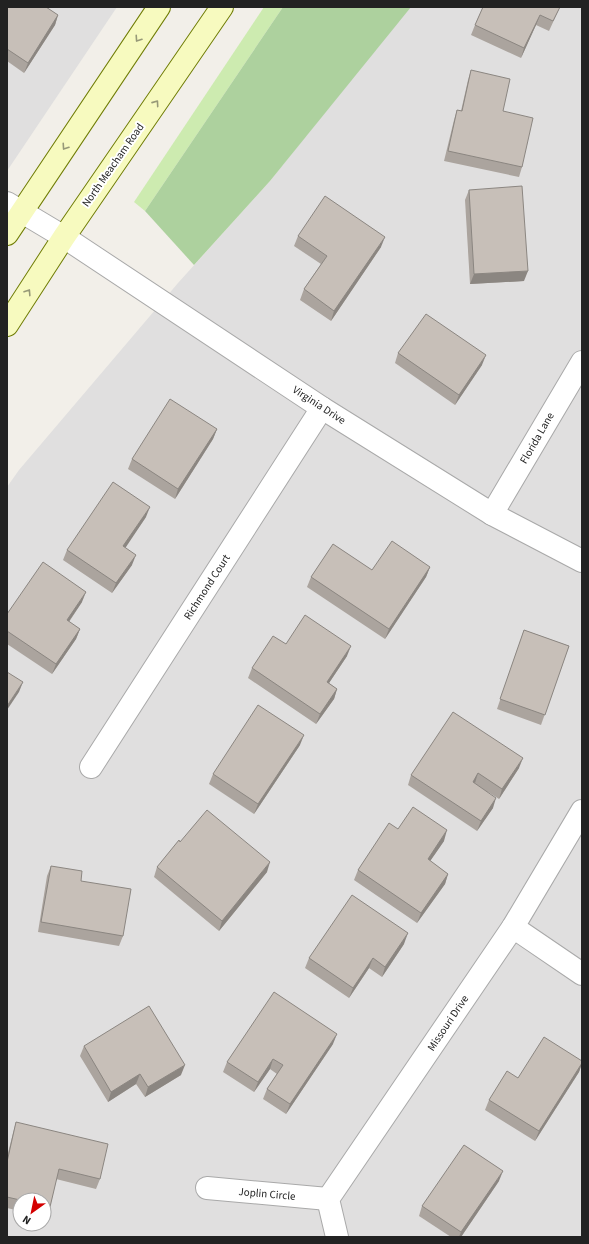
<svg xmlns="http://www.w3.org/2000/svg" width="589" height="1244" viewBox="0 0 589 1244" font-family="'Source Sans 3',sans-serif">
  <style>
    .residential { fill: #e0dfdf; fill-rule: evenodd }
    .grass { fill: #cdebb0 }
    .forest { fill: #add19e }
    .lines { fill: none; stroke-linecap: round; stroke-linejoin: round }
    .street-casing { stroke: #a9a9a9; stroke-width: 24 }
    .secondary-casing { stroke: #707d05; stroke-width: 24 }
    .street { stroke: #fff; stroke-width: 22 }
    .secondary { stroke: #f7fabf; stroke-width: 22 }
    .wall { fill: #aba49e }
    .shaded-wall { fill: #8b8681 }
    .building { fill: #c7bfb8; stroke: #8b8681 }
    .oneway { stroke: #979978 }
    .labels { text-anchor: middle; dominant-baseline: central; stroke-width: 4; stroke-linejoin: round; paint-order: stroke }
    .street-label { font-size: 11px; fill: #222; stroke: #fff }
  </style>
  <rect width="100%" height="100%" fill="#f2efe9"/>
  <!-- residential -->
  <g class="residential">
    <polygon points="7,7 117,7 7,171"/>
    <path d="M409 7H582V1237H7V487L19 470 178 283 270 181ZM20 1200H44V1224H20Z"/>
  </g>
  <!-- grass -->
  <polygon class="grass" points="264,7 283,7 145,211 134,202"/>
  <!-- forest -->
  <polygon class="forest" points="283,7 411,7 270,181 194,265 145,211"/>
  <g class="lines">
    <defs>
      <g id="street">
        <polyline points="7,203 64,237 322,408 492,514 582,561"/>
        <polyline points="492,514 582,362"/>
        <polyline points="91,767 322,408"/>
        <polyline points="513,927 582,974"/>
        <polyline points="207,1188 328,1199"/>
        <polyline points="337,1237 328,1199 513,927 582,811"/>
      </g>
      <g id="secondary">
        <polyline points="7,234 159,7"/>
        <polyline points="7,325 64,237 222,7"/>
      </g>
    </defs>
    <!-- street casing -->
    <use href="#street" class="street-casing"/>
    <!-- secondary casing -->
    <use href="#secondary" class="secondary-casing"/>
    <!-- street -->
    <use href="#street" class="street"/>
    <!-- secondary -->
    <use href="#secondary" class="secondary"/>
  </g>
  <!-- wall -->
  <g class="wall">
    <polygon points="7,7 58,15 55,25 24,73 7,61"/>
    <polygon points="483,7 560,7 549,31 536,25 521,58 471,35 475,25"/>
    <polygon points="471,70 503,111 522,167 519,177 444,161 454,120 457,110 461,111 468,80"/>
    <polygon points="469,190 524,281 470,284 465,200"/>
    <polygon points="298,236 381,247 331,321 300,300 304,289 321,264 294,246"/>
    <polygon points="398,353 482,365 455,405 395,363"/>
    <polygon points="217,429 213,439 175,499 128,469 132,459"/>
    <polygon points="146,517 125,547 132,565 112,593 63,560 67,550"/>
    <polygon points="430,567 426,577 385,639 307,587 311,577"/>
    <polygon points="82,602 69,622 80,629 76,639 52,674 7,644 7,614"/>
    <polygon points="524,630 569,646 541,725 497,709"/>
    <polygon points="286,644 347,656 329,683 337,689 334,699 316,724 248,678 252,668"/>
    <polygon points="300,745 254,814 209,784 213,774"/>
    <polygon points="519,768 499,799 488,792 493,808 477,831 408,785 411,775"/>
    <polygon points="398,829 444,841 430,861 448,874 445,884 417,923 354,880 358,870"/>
    <polygon points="51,866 81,881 123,936 119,946 38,932 47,876"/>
    <polygon points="157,867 267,872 219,931 154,877"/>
    <polygon points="404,944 382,977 369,968 349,998 305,968 309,958"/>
    <polygon points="333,1044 286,1114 263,1099 267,1089 277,1074 270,1069 254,1092 223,1072 227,1062"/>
    <polygon points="84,1046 181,1075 145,1097 136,1084 108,1102 80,1056"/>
    <polygon points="582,1061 582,1064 579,1072 535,1141 485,1110 489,1100"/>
    <polygon points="16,1122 100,1179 96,1189 56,1179 50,1207 46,1217 44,1217 44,1200 20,1200 20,1211 7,1208 7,1157 13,1133"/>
    <polygon points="499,1181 461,1237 451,1237 419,1216 422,1206"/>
  </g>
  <!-- shaded-wall -->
  <g class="shaded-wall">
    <polygon points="58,15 55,25 24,73 28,63"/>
    <polygon points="540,15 536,25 521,58 524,48"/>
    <polygon points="385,237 381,247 331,321 334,311"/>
    <polygon points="528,271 524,281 470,284 474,274"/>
    <polygon points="486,355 482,365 455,405 459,395"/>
    <polygon points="217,429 213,439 175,499 178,489"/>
    <polygon points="150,507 146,517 120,556 123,546"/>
    <polygon points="136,555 132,565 112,593 116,583"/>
    <polygon points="430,567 426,577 385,639 389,629"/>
    <polygon points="86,592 82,602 63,630 67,620"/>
    <polygon points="80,629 76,639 52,674 56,664"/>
    <polygon points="351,646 347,656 323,692 327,682"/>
    <polygon points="23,682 19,692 7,710 7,706"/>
    <polygon points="337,689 334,699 316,724 320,714"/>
    <polygon points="304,735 300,745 254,814 258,804"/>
    <polygon points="523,758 519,768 499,799 502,789"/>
    <polygon points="478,773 475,783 473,782"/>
    <polygon points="496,798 493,808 477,831 481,821"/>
    <polygon points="447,830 444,841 424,870 428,859"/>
    <polygon points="270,862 267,872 219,931 222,921"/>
    <polygon points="448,874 445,884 417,923 421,913"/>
    <polygon points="408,933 404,944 382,977 385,967"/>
    <polygon points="373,958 369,968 349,998 353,988"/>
    <polygon points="337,1034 333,1044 286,1114 290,1104"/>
    <polygon points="273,1059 270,1069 254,1092 258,1082"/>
    <polygon points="582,1063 579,1072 535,1141 539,1131"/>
    <polygon points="185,1065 181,1075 145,1097 148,1087"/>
    <polygon points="140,1074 136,1084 108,1102 111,1092"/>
    <polygon points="503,1171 499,1181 461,1237 459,1237 461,1232"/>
  </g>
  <!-- building -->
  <g class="building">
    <polygon points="7,7 46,7 58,15 28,63 7,49"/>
    <polygon points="483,7 560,7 553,21 540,15 524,48 475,25"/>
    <polygon points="471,70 510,79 503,111 533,118 522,167 448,151 457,110 462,111"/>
    <polygon points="522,186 528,271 474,274 469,190"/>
    <polygon points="325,196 385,237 334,311 304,289 327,256 298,236"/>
    <polygon points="426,314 486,355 459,395 398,353"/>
    <polygon points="170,399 217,429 178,489 132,459"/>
    <polygon points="113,482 150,507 123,546 136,555 116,583 67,550"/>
    <polygon points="392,541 430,567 389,629 311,577 333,544 372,570"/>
    <polygon points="43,562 86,592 67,620 80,629 56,664 7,631 7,614"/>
    <polygon points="305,615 351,646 327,682 337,689 320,714 252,668 273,636 286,644"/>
    <polygon points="524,630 569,646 545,715 500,699"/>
    <polygon points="7,672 23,682 7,706"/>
    <polygon points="258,705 304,735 258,804 213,774"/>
    <polygon points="453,712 523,758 502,789 478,773 473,782 496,798 481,821 411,775"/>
    <polygon points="413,807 447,830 428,859 448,874 421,913 358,870 389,823 398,829"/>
    <polygon points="207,810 270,862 222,921 157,867 179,840 180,842"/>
    <polygon points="51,866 82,871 81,881 131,889 123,936 41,922"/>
    <polygon points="352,895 408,933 385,967 373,958 353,988 309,958"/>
    <polygon points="274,992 337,1034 290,1104 267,1089 283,1065 273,1059 258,1082 227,1062"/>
    <polygon points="149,1006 185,1065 148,1087 140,1074 111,1092 84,1046"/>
    <polygon points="544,1037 582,1061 582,1063 539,1131 489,1100 507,1071 518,1078"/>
    <polygon points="16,1122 108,1144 100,1179 59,1169 50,1207 44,1206 44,1200 20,1200 7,1197 7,1162"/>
    <polygon points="464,1145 503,1171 461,1232 422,1206"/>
  </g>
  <!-- one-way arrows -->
  <defs><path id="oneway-chevron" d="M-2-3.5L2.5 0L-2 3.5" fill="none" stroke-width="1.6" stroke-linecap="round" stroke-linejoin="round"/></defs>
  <g class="oneway">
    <use href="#oneway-chevron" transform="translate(138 39) rotate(124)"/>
    <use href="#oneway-chevron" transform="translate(156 103) rotate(-55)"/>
    <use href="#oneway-chevron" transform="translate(65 147) rotate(124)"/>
    <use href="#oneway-chevron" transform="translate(28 292) rotate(-57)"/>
  </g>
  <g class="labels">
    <!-- street labels -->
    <g class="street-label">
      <text transform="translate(113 165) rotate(-55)">North Meacham Road</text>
      <text transform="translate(319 405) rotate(33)">Virginia Drive</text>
      <text transform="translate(537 438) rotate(-60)">Florida Lane</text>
      <text transform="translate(207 587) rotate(-57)">Richmond Court</text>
      <text transform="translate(448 1023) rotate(-56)">Missouri Drive</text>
      <text transform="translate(267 1194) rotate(5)">Joplin Circle</text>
    </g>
  </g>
  <!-- border -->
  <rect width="589" height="1244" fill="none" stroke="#222222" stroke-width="16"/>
  <!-- north arrow -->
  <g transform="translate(32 1212) rotate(213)"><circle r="19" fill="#ffffff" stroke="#a7a7a7"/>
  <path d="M0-3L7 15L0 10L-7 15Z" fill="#d40000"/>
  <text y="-6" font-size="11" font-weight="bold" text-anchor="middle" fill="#222222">N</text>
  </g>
</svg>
